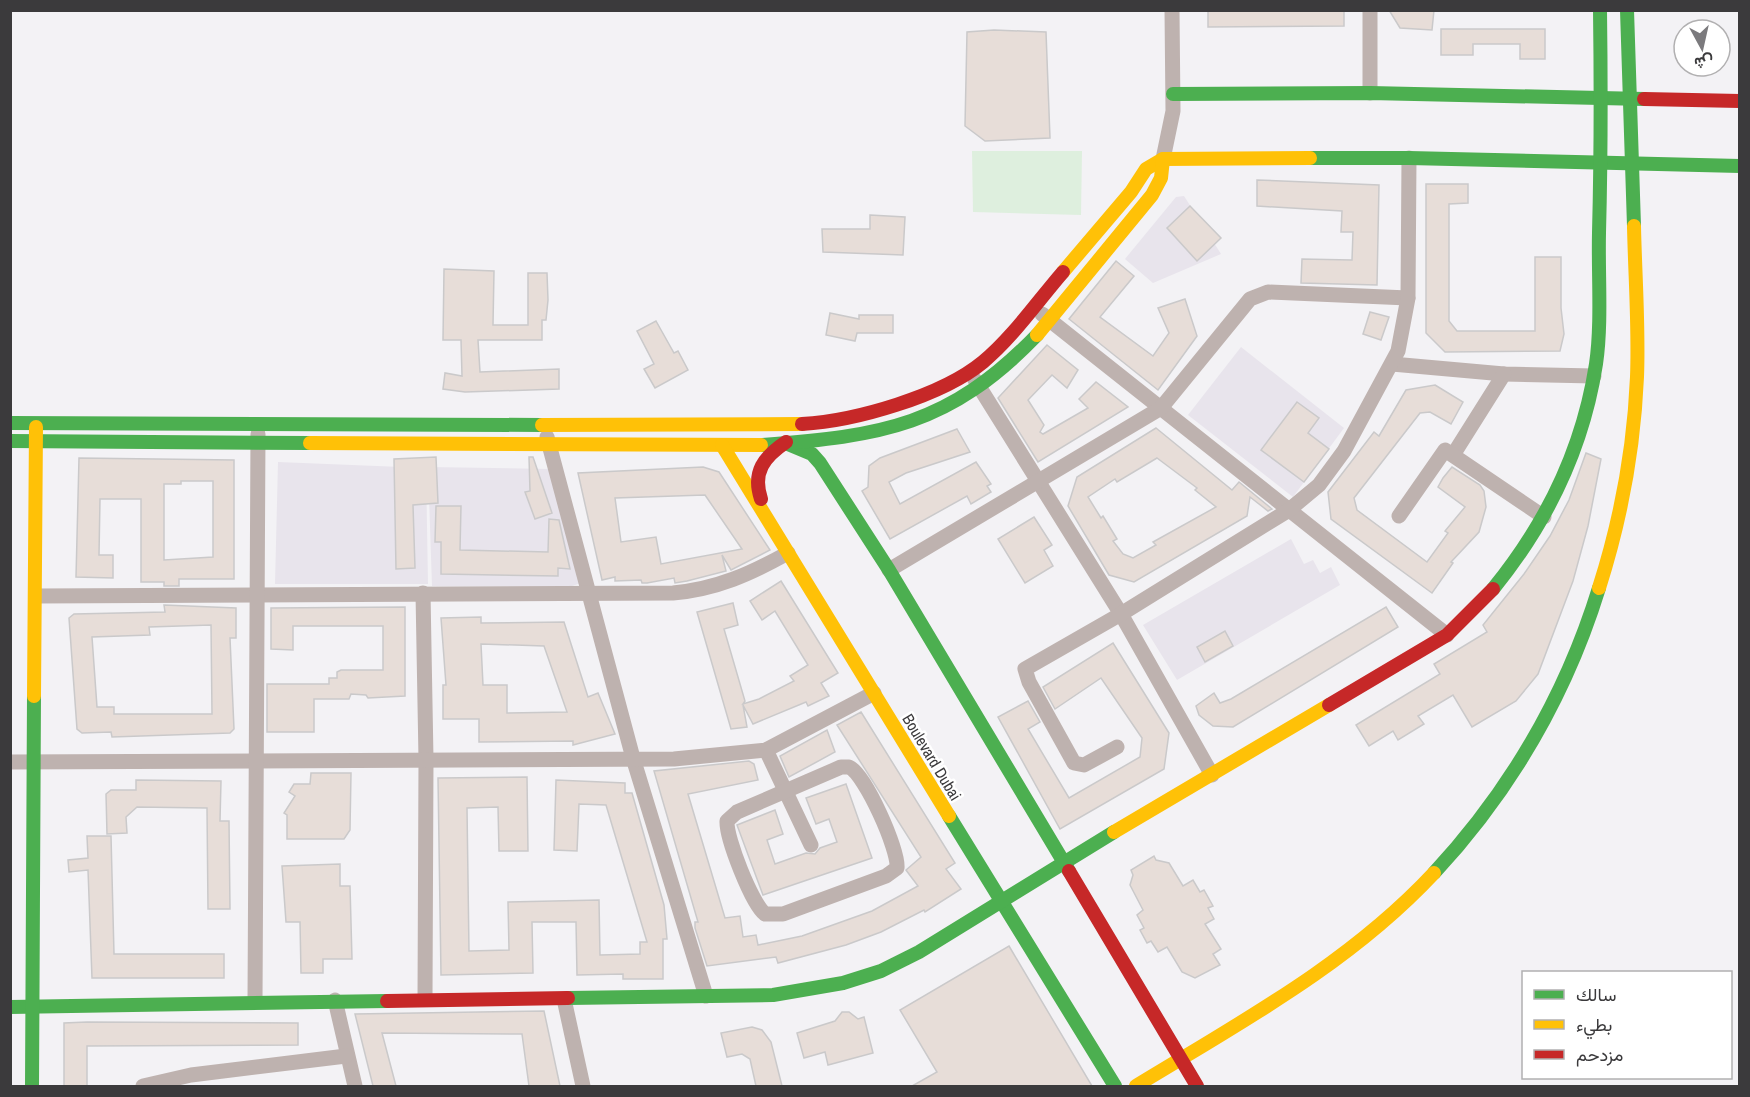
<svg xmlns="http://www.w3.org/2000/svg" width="1750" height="1097" viewBox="0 0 1750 1097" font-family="'Archivo Narrow',Vazirmatn,sans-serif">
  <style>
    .built { fill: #e8e4ec }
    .green { fill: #deefde }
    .building { fill: #e7ddd8; stroke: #cac9ca; stroke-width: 1.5; fill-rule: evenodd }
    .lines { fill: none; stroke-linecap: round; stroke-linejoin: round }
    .street { stroke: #beb2af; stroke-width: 15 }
    .fast { stroke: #4caf50; stroke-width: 14 }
    .slow { stroke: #ffc107; stroke-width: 14 }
    .jam { stroke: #c62828; stroke-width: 14 }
    .labels { text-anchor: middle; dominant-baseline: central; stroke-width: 5; stroke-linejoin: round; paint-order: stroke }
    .street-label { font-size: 16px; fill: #3b3a3c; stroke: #fff }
  </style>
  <rect width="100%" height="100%" fill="#f3f2f5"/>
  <!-- built -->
  <g class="built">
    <polygon points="1184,196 1221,254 1153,283 1125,259 1176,197"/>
    <polygon points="1241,347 1344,428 1293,497 1188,415"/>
    <polygon points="278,462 426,468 428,584 275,584"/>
    <polygon points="428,467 550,469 581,583 569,587 432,586"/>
    <polygon points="1291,539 1304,564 1313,560 1320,573 1331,567 1340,585 1177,680 1143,625"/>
  </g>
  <!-- green -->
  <polygon class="green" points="972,151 1082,151 1081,215 973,212"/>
  <!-- building -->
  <g class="building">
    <polygon points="1208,10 1344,10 1344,26 1208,27"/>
    <polygon points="1389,10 1434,10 1432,30 1400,28"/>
    <polygon points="1441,29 1545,29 1545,59 1520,59 1520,44 1473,44 1473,55 1441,55"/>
    <polygon points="994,30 1046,32 1050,138 985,141 965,126 967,32"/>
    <polygon points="1257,180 1379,185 1377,285 1301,283 1302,259 1352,260 1353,232 1341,232 1342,211 1257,206"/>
    <polygon points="1426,184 1468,184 1468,203 1449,204 1449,321 1457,331 1535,331 1535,257 1561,257 1561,308 1564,334 1560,351 1445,352 1426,333"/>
    <polygon points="1190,206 1221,238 1197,261 1167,228"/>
    <polygon points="870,215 905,217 903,255 823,252 822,229 870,229"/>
    <polygon points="1116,261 1134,276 1100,317 1153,356 1169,333 1158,308 1185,299 1197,336 1158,390 1069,319"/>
    <polygon points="444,269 494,271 493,325 528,325 528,273 547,273 548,300 546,320 542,320 542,340 478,340 480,372 559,369 559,389 465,392 443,389 445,373 462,376 461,340 443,340"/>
    <polygon points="1370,312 1389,317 1381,340 1363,334"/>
    <polygon points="830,313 859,319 859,315 893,315 893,333 857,333 855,341 826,335"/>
    <polygon points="656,321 674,353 678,351 688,370 655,388 644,369 654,364 637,331"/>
    <polygon points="1047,345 1078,370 1067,388 1052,375 1028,400 1044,425 1040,432 1043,434 1088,408 1079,399 1096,382 1128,407 1038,462 998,398"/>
    <polygon points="1435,385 1463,402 1451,424 1430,412 1420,413 1354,498 1357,510 1427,562 1448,533 1445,531 1465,507 1438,487 1443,478 1452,467 1480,485 1484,491 1486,507 1479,532 1451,562 1453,563 1432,593 1331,519 1328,492 1374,432 1379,436 1406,390"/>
    <polygon points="1297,402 1319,418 1308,433 1329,449 1304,482 1261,450"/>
    <path d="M1156 428 1232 490 1239 482 1272 509 1268 511 1250 497 1247 516 1134 582 1109 575 1068 506 1077 477ZM1157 458 1197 488 1195 490 1216 507 1153 542 1156 545 1133 558 1123 554 1113 541 1117 539 1103 516 1101 518 1088 497 1115 479 1117 482Z"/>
    <polygon points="957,429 970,452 906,473 889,482 900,504 976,462 991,484 987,486 991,492 971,504 967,496 890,539 862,491 868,487 869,466 880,458"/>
    <polygon points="1586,453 1601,459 1588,526 1573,581 1538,674 1516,701 1472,727 1453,695 1418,716 1424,724 1398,740 1393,731 1369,746 1356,725 1440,674 1434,664 1487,632 1483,625 1524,574 1550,536 1569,500"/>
    <polygon points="436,457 438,503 413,505 415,568 396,569 394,459"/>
    <polygon points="529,457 533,457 552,513 535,519 525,492 530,491"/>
    <path d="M79 458 234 460V579H179V586H164V582H141V499H100L99 555H113V578L76 577ZM181 481H213V557L164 560V484H181Z"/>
    <path d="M703 467 719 472 770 550 731 570 722 555 726 571 687 581 675 583 674 578 647 583H642L641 580 615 581V577L602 580 578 473ZM705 495 742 549 661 564 656 537 621 542 615 498Z"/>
    <polygon points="436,506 461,506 460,550 548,552 549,519 559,520 570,569 558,568 558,576 441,574 441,542 435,542"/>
    <polygon points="1034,517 1052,545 1044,550 1053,566 1025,583 998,539"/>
    <polygon points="781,581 838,673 821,683 829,696 808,706 806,702 753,724 743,705 747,727 731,729 697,612 733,603 738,625 724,629 745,701 743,704 759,699 794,681 790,676 808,665 775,611 762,620 750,601"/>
    <path d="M164 605 236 608V638H230L234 729 230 733 112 737 111 732 82 733 77 729 69 618 74 614 165 612ZM211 625 212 714H114V707H97L92 637 150 635 149 627Z"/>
    <polygon points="405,607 405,696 368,698 366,695 351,694 349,699 314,699 314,732 267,732 267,684 329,684 329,678 337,678 337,672 341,670 383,670 383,626 293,626 293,650 271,649 271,608"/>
    <polygon points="1386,607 1398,627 1233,727 1213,726 1199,715 1196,706 1214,693 1220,703 1231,699"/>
    <path d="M481 617V623L564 622 588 697 598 693 615 734 573 745V741L479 742V719H443V685H446L441 618ZM481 644 544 646 567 712 507 713V685H483Z"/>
    <polygon points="1225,631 1233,646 1205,662 1197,647"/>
    <polygon points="1113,643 1169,733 1164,769 1060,829 998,717 1028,701 1040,722 1028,729 1069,798 1140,757 1142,738 1101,678 1055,709 1043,687"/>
    <polygon points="861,712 955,863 946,869 961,889 925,912 924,910 881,932 846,945 778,963 776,957 707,966 695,928 695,922 698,922 654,771 749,761 754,764 758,780 688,794 725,918 740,916 743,937 756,935 758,945 802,936 872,911 918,886 906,870 921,857 837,725"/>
    <polygon points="827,730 835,752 789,777 780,756"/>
    <polygon points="311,773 351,773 350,830 344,839 287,839 287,815 284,813 295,796 289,792 294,784 310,784"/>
    <polygon points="527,777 528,851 499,851 498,807 467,808 469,951 509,950 508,902 599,900 600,955 640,954 640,942 647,942 606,805 579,804 577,851 554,850 556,780 625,783 625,793 632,793 664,905 667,939 663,939 663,979 623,979 623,974 577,975 576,922 532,922 533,973 441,975 438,778"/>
    <polygon points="136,780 221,781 220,821 229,821 230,909 208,909 207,808 137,807 126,817 127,833 107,834 106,794 111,790 136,790"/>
    <polygon points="846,784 872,858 763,895 737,825 775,810 783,834 767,840 775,864 806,853 815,854 820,848 837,842 829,819 816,824 806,798"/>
    <polygon points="87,836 111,836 114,954 224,954 224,978 92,978 88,870 69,872 68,860 88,858"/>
    <polygon points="1154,856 1156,860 1169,863 1183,886 1193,880 1200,892 1204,890 1213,906 1208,908 1214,919 1205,924 1221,949 1213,954 1220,965 1195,978 1182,972 1167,947 1158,952 1151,941 1147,943 1140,930 1144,928 1137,915 1143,910 1130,885 1133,875 1131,870"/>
    <polygon points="340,864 340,886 350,886 352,959 323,959 323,973 301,973 300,922 286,922 282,866"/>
    <polygon points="1009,946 1092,1086 912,1086 937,1072 900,1010"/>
    <polygon points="544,1011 560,1086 529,1086 522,1034 382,1033 396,1086 373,1086 355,1014"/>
    <polygon points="842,1012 849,1012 858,1019 864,1017 873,1053 828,1065 825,1052 804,1058 797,1033 835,1021"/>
    <polygon points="87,1022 298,1023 298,1045 87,1046 87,1086 64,1086 64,1023"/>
    <polygon points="752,1027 762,1030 771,1042 782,1086 756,1086 750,1059 742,1054 727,1057 721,1033"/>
  </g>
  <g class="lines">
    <!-- street -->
    <g class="street">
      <polyline points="1370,93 1370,10"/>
      <polyline points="1163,159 1173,111 1172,10"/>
      <polyline points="1042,314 1447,635"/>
      <polyline points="1392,364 1504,374 1594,376"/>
      <polyline points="975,380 1121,614 1212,775"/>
      <polyline points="547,437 633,758 706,996"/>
      <polyline points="1453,455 1504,374"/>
      <polyline points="1399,516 1445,450 1544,517"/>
      <polyline points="889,570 1161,408 1250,299 1268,292 1408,298"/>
      <polyline points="423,593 426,759 425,999"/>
      <path d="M37 596 673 593C717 589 750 574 788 553"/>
      <polyline points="1117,747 1084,765 1074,763 1029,682 1025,669 1121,614 1289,510 1319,485 1344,451 1398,351 1408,298 1409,158"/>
      <polyline points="766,750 811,845"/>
      <polyline points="10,762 674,759 766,750 874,693"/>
      <path d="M841 767H849C865 774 899 850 897 868L886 876 783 914H765C752 904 726 838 727 821L737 812Z"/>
      <polyline points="564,999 583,1086"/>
      <polyline points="335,1000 355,1086"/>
      <polyline points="255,1001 258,434"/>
      <polyline points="143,1086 191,1075 346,1056"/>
    </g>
    <!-- fast -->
    <g class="fast">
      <polyline points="1627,10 1634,226"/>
      <polyline points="1173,94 1370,93 1644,99"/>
      <polyline points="1310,158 1409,158 1740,166"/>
      <polyline points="10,423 542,425"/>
      <polyline points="10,441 310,443"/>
      <polyline points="788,444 812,454 820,463 889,570 1069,871"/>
      <path d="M761 445C882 436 949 426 1037 335"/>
      <path d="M1493 589C1546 524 1583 448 1596 364 1602 323 1598 275 1599 233 1601 158 1601 84 1600 10"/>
      <polyline points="949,816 1115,1086"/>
      <path d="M1434 873C1510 791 1566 695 1599 588"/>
      <polyline points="568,998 773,995 843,983 881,971 919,952 1114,832"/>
      <polyline points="10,1007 387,1001"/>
      <polyline points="32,1086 34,696"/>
    </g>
    <!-- slow -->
    <g class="slow">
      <polyline points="1063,272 1131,192 1146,169 1163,159 1310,158"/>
      <polyline points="1037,335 1152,195 1161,178 1163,159"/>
      <polyline points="542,425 802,424"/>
      <polyline points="310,443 761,445"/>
      <polyline points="722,445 949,816"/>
      <path d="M1599 588C1621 519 1634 448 1637 377 1639 327 1635 276 1634 226"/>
      <polyline points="34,696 36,427"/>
      <polyline points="1114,832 1329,705"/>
      <path d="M1136 1086C1241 1022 1349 964 1434 873"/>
    </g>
    <!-- jam -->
    <g class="jam">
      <polyline points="1644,99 1740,101"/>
      <path d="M802 424C855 421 942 396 983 362 1013 337 1037 302 1063 272"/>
      <path d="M761 499C752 472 764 457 786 442"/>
      <polyline points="1329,705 1447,635 1493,589"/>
      <polyline points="1069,871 1197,1086"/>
      <polyline points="387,1001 568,998"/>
    </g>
  </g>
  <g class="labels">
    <!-- street labels -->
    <g class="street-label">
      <text transform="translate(932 757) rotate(59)">Boulevard Dubai</text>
    </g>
  </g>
  <!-- border -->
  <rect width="1750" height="1097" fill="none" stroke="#3b3a3c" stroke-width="24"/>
  <!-- legend -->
  <rect x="1522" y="971" width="210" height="108" fill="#ffffff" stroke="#b1b0b1" stroke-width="1.5"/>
  <rect x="1534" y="990" width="30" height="9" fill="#4caf50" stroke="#b1b0b1" stroke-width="1.5"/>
  <text x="1576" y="1001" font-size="18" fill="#3b3a3c">سالك</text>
  <rect x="1534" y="1020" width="30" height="9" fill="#ffc107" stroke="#b1b0b1" stroke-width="1.5"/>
  <text x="1576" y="1031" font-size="18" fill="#3b3a3c">بطيء</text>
  <rect x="1534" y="1050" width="30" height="9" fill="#c62828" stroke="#b1b0b1" stroke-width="1.5"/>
  <text x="1576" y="1061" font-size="18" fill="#3b3a3c">مزدحم</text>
  <!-- north arrow -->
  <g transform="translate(1702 48) rotate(172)"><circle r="28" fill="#ffffff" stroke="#b1b0b1" stroke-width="1.5"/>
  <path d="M0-4.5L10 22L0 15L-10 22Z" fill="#7b7a7d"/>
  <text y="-9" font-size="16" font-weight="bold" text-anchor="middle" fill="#3b3a3c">ش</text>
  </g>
</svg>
